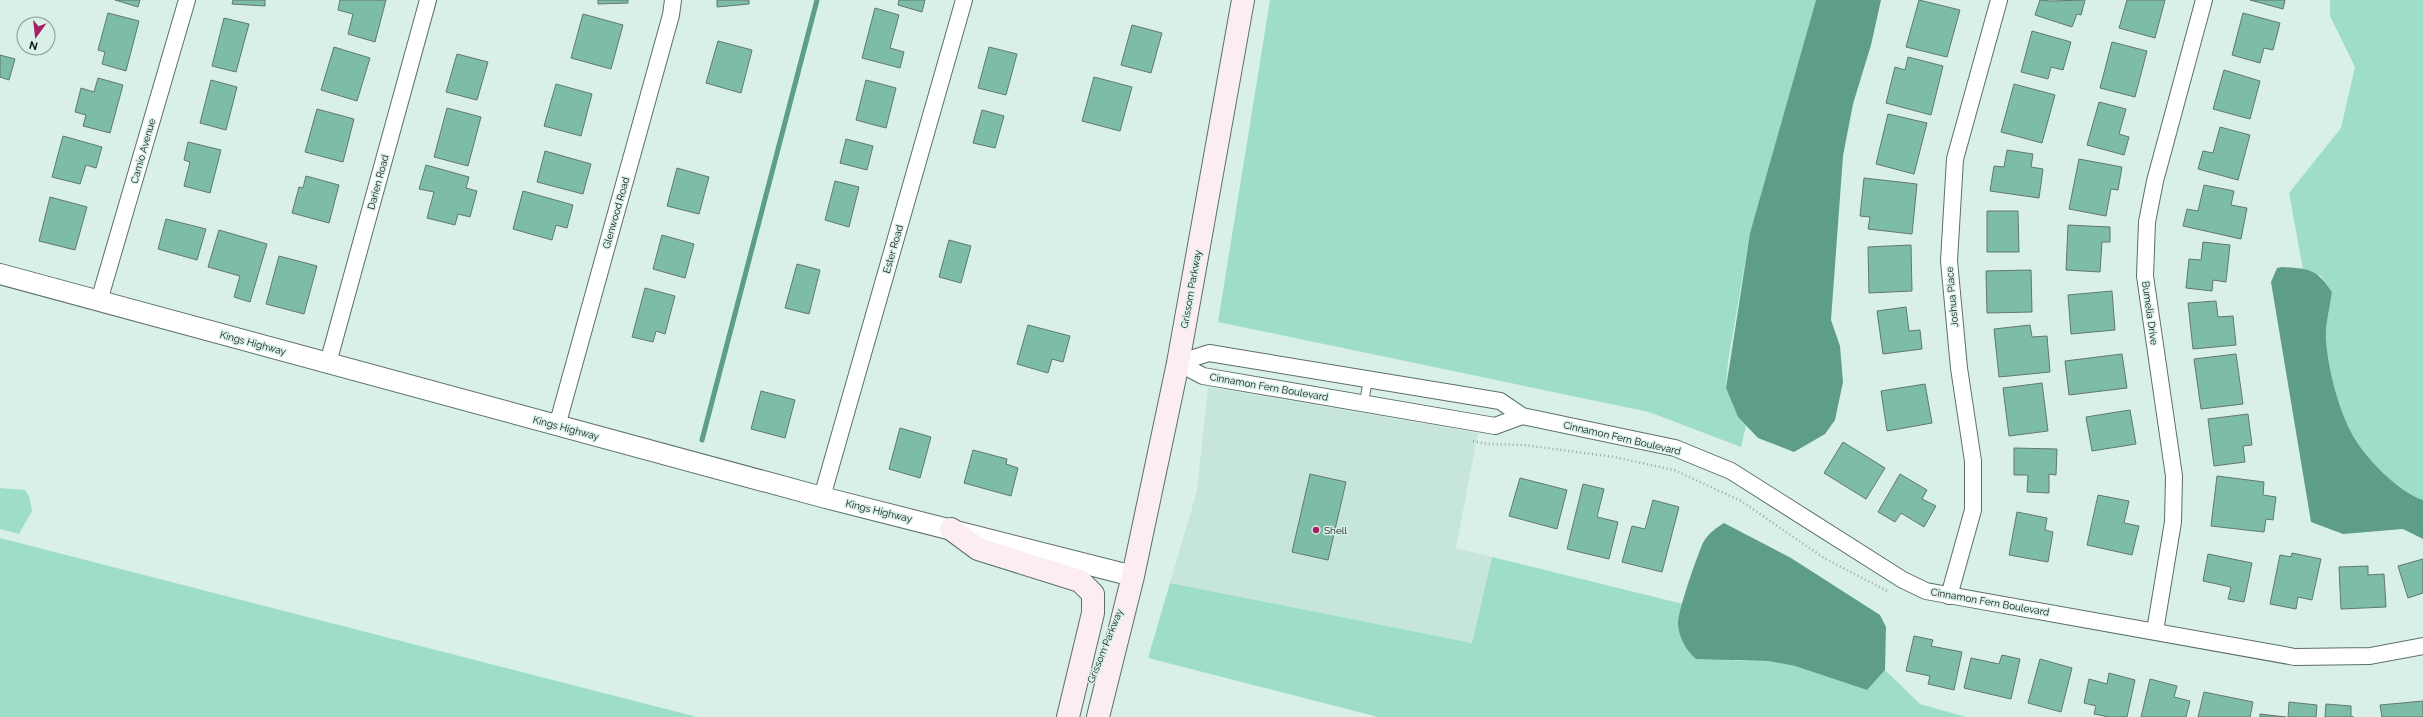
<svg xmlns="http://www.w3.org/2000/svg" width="2423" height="717" viewBox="0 0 2423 717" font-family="Raleway,sans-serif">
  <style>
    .built { fill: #c7e6db }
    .green { fill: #9edec8 }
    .water { fill: #5e9d89 }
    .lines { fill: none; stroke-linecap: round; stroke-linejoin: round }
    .stream { stroke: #5e9d89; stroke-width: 5 }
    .building { fill: #7dbda7; stroke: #62776f }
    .service-casing { stroke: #5b6f68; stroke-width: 10 }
    .minor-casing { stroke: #5b6f68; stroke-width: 18 }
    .tertiary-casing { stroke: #5b6f68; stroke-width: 22 }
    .secondary-casing { stroke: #5b6f68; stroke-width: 24 }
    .path { stroke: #95a7a1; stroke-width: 2.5; stroke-dasharray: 1 3; stroke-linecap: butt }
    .service { stroke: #fff; stroke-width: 8 }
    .minor { stroke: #fff; stroke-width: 16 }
    .tertiary { stroke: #fff; stroke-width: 20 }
    .secondary { stroke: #fbedf2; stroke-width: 22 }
    .poi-dot { fill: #a51f68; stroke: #d9f0e8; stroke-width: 1.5 }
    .labels { text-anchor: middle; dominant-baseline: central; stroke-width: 3; stroke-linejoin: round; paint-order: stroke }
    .street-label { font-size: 10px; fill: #0f1714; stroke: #d9f0e8 }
    .poi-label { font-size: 10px; fill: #0f1714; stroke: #d9f0e8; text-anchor: start }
  </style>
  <rect width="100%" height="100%" fill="#d9f0e8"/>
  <!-- built -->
  <polygon class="built" points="1208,387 1478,433 1456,548 1492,557 1472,643 1170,583 1197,491"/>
  <!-- green -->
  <g class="green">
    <polygon points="1270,0 1816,0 1750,233 1728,362 1726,388 1738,417 1746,426 1741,447 1649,412 1218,322"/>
    <path d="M2330 0H2423V500C2398 492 2363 456 2351 432 2338 407 2328 368 2326 340 2325 325 2330 307 2332 292L2321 276 2303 269 2289 193 2341 128 2355 67 2330 16Z"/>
    <polygon points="0,488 25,490 29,496 32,511 19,534 0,529"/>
    <polygon points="0,538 697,717 0,717"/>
    <polygon points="1492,557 1683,604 1678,624 1735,661 1768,661 1795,666 1867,690 1885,670 1920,704 1966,717 1378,717 1148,658 1170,583 1472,643"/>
  </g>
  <!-- water -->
  <g class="water">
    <polygon points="1816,0 1881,0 1871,45 1853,104 1843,156 1831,320 1840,346 1843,382 1835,420 1825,434 1794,452 1758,438 1738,417 1726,388 1750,233"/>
    <path d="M2282 267C2309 269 2316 268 2332 292 2330 307 2325 325 2326 340 2328 368 2338 407 2351 432 2363 456 2398 492 2423 500V539L2403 529 2343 534 2311 522 2271 282 2277 268Z"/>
    <path d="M1724 523 1791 558 1880 615 1886 627 1885 670 1867 690 1795 666 1768 661 1696 659C1686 650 1679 638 1678 624 1677 614 1698 552 1704 541 1709 533 1716 528 1724 523Z"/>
  </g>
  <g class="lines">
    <!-- stream -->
    <polyline class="stream" points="702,440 817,0"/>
  </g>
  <!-- building -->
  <g class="building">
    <polygon points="115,0 140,0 138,7"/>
    <polygon points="233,0 265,0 265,6 232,4"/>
    <polygon points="340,0 386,0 375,42 348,34 353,14 338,10"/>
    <polygon points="598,0 628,0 628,3 598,4"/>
    <polygon points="717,0 749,0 749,4 717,7"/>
    <polygon points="899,0 925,0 922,12 898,5"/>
    <polygon points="1919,0 1960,10 1947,57 1906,47"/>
    <polygon points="2040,0 2050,1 2085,0 2081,15 2077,14 2072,27 2035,15"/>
    <polygon points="2127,0 2165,0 2155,38 2119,28"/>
    <polygon points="2250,0 2285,0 2283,9"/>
    <polygon points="875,8 899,15 890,48 904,52 900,68 862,58"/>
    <polygon points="108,13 139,21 126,71 102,64 105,52 98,50"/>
    <polygon points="2243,13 2280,23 2273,50 2264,48 2260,63 2232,55"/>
    <polygon points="583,14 623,25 611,69 571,58"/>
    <polygon points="224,18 249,24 236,72 212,66"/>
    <polygon points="1132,25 1162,33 1151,73 1121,65"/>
    <polygon points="2032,31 2071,42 2063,70 2051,67 2048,79 2021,72"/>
    <polygon points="718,41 752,50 741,93 706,83"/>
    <polygon points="2112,42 2147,51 2135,97 2100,88"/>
    <polygon points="334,47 370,58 357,101 321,90"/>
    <polygon points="989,47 1017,54 1006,95 978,88"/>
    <polygon points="457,54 488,62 477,100 446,92"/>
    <polygon points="0,55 15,59 9,80 0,77"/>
    <polygon points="1908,57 1943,66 1931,115 1886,103 1895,67 1905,70"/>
    <polygon points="2224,70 2260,81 2250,119 2213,109"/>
    <polygon points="1094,77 1132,87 1120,131 1082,121"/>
    <polygon points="98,78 123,85 110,133 83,126 86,115 75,112 81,88 94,92"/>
    <polygon points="211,80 237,87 226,130 200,123"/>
    <polygon points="866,80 896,88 886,128 856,120"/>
    <polygon points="556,84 592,94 581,136 544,126"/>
    <polygon points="2014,84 2055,95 2042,143 2001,132"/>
    <polygon points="2099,102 2126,109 2119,134 2129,137 2124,155 2087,145"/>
    <polygon points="447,108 481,117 468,166 434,157"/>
    <polygon points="317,109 354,119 343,162 305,152"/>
    <polygon points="982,110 1004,116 995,148 973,143"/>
    <polygon points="1888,114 1927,123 1914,174 1876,164"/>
    <polygon points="2220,127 2250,135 2238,180 2198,169 2203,151 2213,153"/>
    <polygon points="63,136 102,147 96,168 86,165 80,184 52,177"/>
    <polygon points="846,139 873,146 867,170 840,163"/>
    <polygon points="188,142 221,150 210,193 184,186 190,162 184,160"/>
    <polygon points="2007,150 2033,154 2031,167 2043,169 2039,198 1990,191 1994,166 2004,167"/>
    <polygon points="545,151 591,164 583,194 537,182"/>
    <polygon points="2079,159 2122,167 2118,190 2111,189 2106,216 2069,209"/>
    <polygon points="426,165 469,177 466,188 477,191 470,217 458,214 455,225 427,218 434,192 419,189"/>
    <polygon points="677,168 709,177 699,214 667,206"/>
    <polygon points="306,176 339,185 329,223 292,213 299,187 303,188"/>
    <polygon points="1864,178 1917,184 1912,234 1868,229 1870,217 1860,216"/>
    <polygon points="835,181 859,187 849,227 825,220"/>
    <polygon points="2204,185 2234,191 2231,205 2247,208 2241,239 2183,226 2187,209 2198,211"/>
    <polygon points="523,191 573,205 567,228 556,225 552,240 513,229"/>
    <polygon points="50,197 87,207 75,250 39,241"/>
    <polygon points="1987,211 2018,211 2019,252 1987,252"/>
    <polygon points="166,219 206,229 197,260 158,249"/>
    <polygon points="2068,225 2110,227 2110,242 2102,242 2100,272 2066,270"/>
    <polygon points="219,230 267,244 250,302 234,297 240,276 208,267"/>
    <polygon points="662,235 694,244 685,278 653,269"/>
    <polygon points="949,240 971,246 961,283 939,277"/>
    <polygon points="2203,242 2230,245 2226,282 2213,280 2212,291 2186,288 2189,259 2201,260"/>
    <polygon points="1911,245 1912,291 1869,293 1868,247"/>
    <polygon points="279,256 317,266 304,314 266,304"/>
    <polygon points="797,264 820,270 809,314 785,308"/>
    <polygon points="2031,270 2032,312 1987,313 1986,271"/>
    <polygon points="645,288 675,296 665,334 656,331 653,342 632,337"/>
    <polygon points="2112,291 2115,330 2071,334 2068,295"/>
    <polygon points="2216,301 2218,317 2233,316 2236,345 2193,349 2188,303"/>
    <polygon points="1906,307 1909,331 1920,330 1922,349 1883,354 1877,311"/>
    <polygon points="1028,325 1070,336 1063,362 1052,359 1048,373 1017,364"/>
    <polygon points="2030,325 2032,337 2047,336 2050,372 1999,377 1994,329"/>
    <polygon points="2122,354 2127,388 2069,395 2065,361"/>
    <polygon points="2236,354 2243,404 2201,409 2194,359"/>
    <polygon points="2042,383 2048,431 2009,436 2003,388"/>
    <polygon points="1925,384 1932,423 1887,431 1881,391"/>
    <polygon points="761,391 795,400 785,438 751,429"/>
    <polygon points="2130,410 2136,444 2092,451 2086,417"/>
    <polygon points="2248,414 2252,445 2243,446 2245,462 2214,466 2208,419"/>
    <polygon points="900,428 931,437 920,478 889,469"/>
    <polygon points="1843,442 1885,468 1866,499 1824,473"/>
    <polygon points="2014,448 2057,449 2056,475 2049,474 2049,493 2027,492 2028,475 2014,475"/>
    <polygon points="973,450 1007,459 1006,464 1018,468 1011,496 964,483"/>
    <polygon points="1310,474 1346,482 1328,560 1292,552"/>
    <polygon points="1900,474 1927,490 1922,499 1936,506 1924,527 1901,513 1895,522 1878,512"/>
    <polygon points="2217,476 2264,482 2263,495 2276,497 2273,520 2266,519 2264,532 2211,526"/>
    <polygon points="1520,478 1567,490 1557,529 1509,516"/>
    <polygon points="1583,484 1604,489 1597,517 1618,522 1609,559 1567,549"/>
    <polygon points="2098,495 2129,501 2124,523 2139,526 2132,555 2087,545"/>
    <polygon points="1653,500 1679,507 1662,572 1622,562 1632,526 1645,529"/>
    <polygon points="2017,512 2047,518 2045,530 2053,532 2048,562 2009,555"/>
    <polygon points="2292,553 2321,559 2312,600 2298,597 2296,609 2270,604 2280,555 2291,557"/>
    <polygon points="2208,554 2252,563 2244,602 2228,599 2231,587 2203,581"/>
    <polygon points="2423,559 2423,593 2408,598 2398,566"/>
    <polygon points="2368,566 2368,575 2384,574 2386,607 2341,609 2339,567"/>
    <polygon points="1914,636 1933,640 1931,646 1962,652 1954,690 1928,684 1930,676 1906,671"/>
    <polygon points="2002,655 2020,659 2011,699 1964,688 1971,658 1999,664"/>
    <polygon points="2040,659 2072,668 2061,712 2028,703"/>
    <polygon points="2109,673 2135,680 2127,717 2109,717 2094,714 2096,706 2084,703 2089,679 2107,684"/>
    <polygon points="2150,679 2177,686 2174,697 2190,701 2186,717 2141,717"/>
    <polygon points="2204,692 2253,702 2250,717 2198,717"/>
    <polygon points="2423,701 2423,717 2382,717 2380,705"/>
    <polygon points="2289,702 2317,705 2316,717 2288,717"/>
    <polygon points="2326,704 2351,706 2351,717 2354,717 2325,717"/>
    <polygon points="2260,714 2286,717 2260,717"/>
  </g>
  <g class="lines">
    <defs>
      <polyline id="service" points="1364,403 1368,379"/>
      <g id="minor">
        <polyline points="99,301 187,0"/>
        <polyline points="328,363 428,0"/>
        <polyline points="1178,363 1209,353 1500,401 1522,416 1675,448 1731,471 1903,580 1926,591 2295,657 2370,656 2423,646"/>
        <polyline points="1178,363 1203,376 1495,426 1522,416"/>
        <polyline points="557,426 671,15 673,0"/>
        <polyline points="822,497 964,0"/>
        <polyline points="1949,596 1973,510 1973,461 1959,368 1949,261 1955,159 1999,0"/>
        <polyline points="2155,631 2173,522 2174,476 2145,276 2147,222 2155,181 2204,0"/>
      </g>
      <polyline id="tertiary" points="0,274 822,497 1133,576"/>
      <g id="secondary">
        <polyline points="951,529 978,549 1080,581 1093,594 1093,613 1068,717"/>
        <polyline points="1098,717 1133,576 1178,363 1243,0"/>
      </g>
    </defs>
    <!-- service casing -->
    <use href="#service" class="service-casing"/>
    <!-- minor casing -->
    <use href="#minor" class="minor-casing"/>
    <!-- tertiary casing -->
    <use href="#tertiary" class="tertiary-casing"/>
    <!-- secondary casing -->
    <use href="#secondary" class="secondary-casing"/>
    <!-- path -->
    <polyline class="path" points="1473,441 1487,444 1524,445 1614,457 1674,470 1741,501 1824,558 1887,591"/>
    <!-- service -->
    <use href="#service" class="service"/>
    <!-- minor -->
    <use href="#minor" class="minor"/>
    <!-- tertiary -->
    <use href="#tertiary" class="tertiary"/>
    <!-- secondary -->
    <use href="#secondary" class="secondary"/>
  </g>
  <!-- markers -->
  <circle class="poi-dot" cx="1316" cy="530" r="4"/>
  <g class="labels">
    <!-- street labels -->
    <g class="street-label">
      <text transform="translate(143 151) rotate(-74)">Camio Avenue</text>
      <text transform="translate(378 182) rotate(-75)">Darien Road</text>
      <text transform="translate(616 213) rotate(-74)">Glenwood Road</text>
      <text transform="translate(893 249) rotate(-74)">Ester Road</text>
      <text transform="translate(1191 289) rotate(-80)">Grissom Parkway</text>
      <text transform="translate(1952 297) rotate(-95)">Joshua Place</text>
      <text transform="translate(2150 313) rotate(82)">Bumelia Drive</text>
      <text transform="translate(253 343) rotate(15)">Kings Highway</text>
      <text transform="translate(1269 387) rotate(10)">Cinnamon Fern Boulevard</text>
      <text transform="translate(566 428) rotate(15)">Kings Highway</text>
      <text transform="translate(1622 438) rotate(13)">Cinnamon Fern Boulevard</text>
      <text transform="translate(879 511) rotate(14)">Kings Highway</text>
      <text transform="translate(1990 602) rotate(10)">Cinnamon Fern Boulevard</text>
      <text transform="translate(1105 646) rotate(-68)">Grissom Parkway</text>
    </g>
    <!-- poi labels -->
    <g class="poi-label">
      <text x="1324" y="530">Shell</text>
    </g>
  </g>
  <!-- north arrow -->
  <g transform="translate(36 36) rotate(195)"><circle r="19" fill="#d9f0e8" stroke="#889993"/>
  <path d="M0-3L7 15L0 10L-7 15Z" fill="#a51f68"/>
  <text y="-6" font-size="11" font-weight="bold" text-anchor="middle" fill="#0f1714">N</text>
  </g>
</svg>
